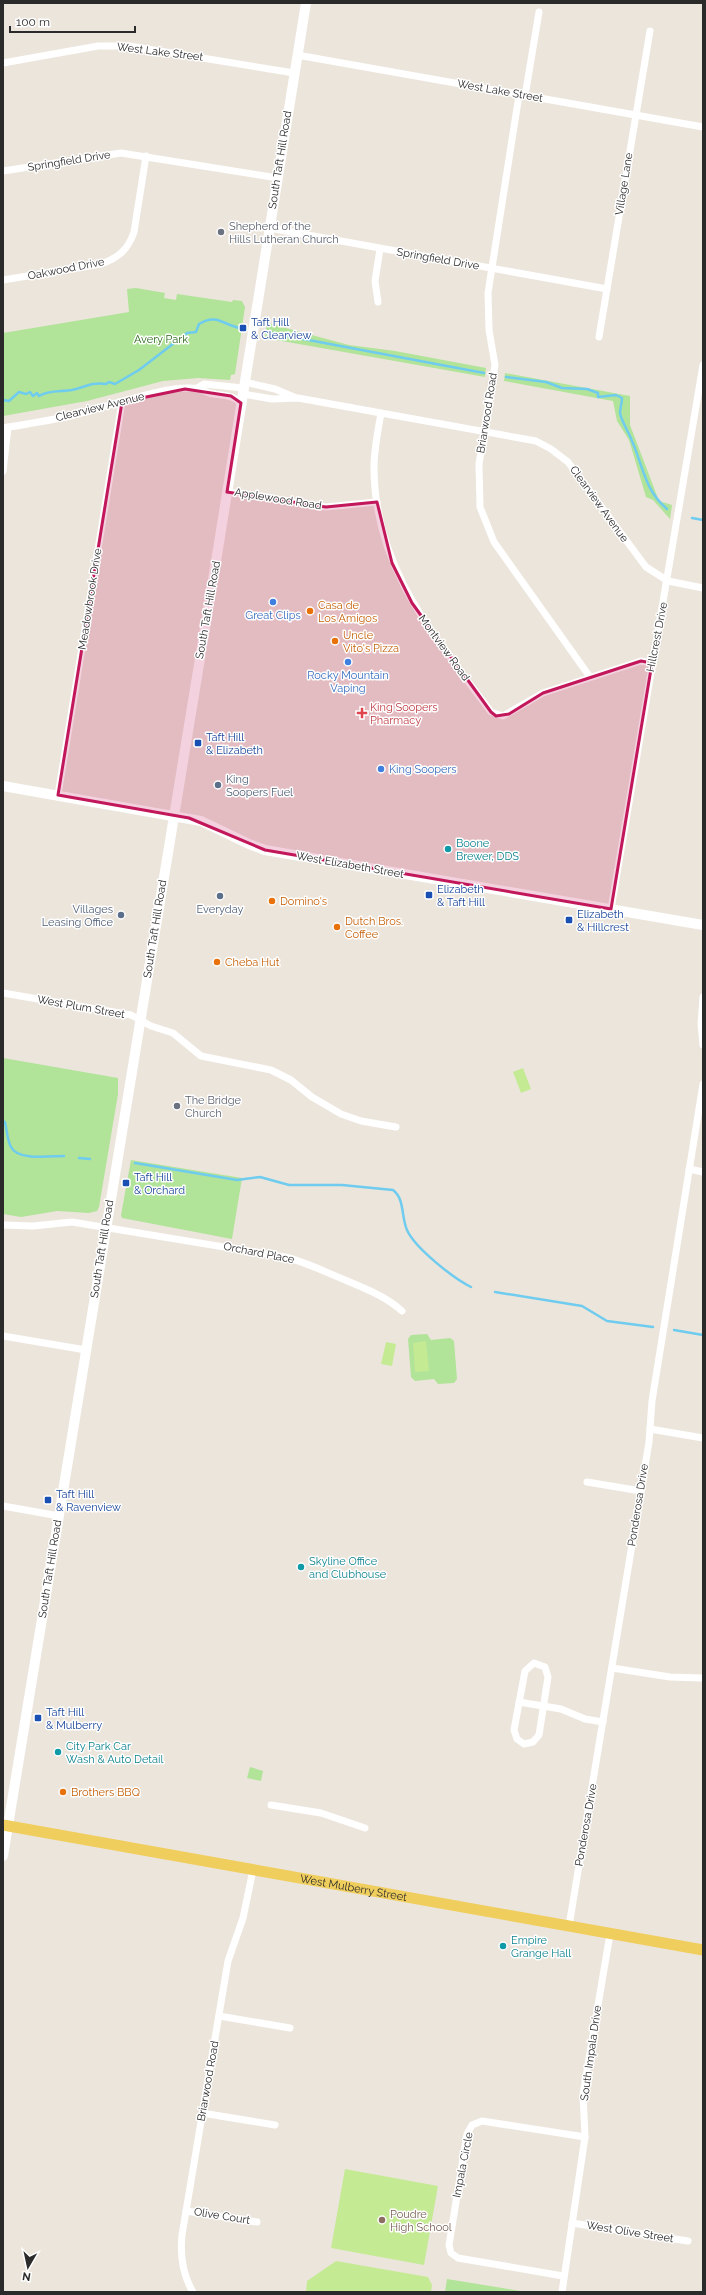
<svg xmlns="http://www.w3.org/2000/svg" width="706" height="2295" viewBox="0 0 706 2295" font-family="Raleway,sans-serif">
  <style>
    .green { fill: #b1e399 }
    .pitch { fill: #c5ea94 }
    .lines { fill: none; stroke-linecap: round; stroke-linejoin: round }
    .stream { stroke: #6fccee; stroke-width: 2.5 }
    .street { stroke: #fff; stroke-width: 7 }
    .secondary { stroke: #fff; stroke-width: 10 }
    .primary { stroke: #f0ce5d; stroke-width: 11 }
    .marked { fill: #c2185b; fill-opacity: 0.2; stroke: #c2185b; stroke-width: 3; stroke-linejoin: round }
    .worship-dot { fill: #6b7280; stroke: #fff; stroke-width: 1.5 }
    .transit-dot { fill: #1a4fb4; stroke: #fff; stroke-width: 1.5 }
    .shop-dot { fill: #3f7fe0; stroke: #fff; stroke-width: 1.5 }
    .food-dot { fill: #e8710a; stroke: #fff; stroke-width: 1.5 }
    .health-dot { fill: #e0444e; stroke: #fff; stroke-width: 1.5 }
    .service-dot { fill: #5c6f8a; stroke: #fff; stroke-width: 1.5 }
    .culture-dot { fill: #0f9aa8; stroke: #fff; stroke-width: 1.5 }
    .education-dot { fill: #8d6e63; stroke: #fff; stroke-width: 1.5 }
    .labels { text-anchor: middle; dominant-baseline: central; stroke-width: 3; stroke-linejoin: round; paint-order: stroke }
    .street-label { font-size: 11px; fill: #2a2a2a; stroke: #fff }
    .worship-label { font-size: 11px; fill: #5b616d; stroke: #fff; text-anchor: start }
    .transit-label { font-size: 11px; fill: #164399; stroke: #fff; text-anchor: start }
    .park-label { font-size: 11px; fill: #2a671a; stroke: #fff }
    .food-label { font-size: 11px; fill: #c56008; stroke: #fff; text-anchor: start }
    .shop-label { font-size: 11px; fill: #366cbe; stroke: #fff }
    .health-label { font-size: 11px; fill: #be3a42; stroke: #fff; text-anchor: start }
    .service-label { font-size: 11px; fill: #4e5e75; stroke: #fff; text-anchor: start }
    .culture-label { font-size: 11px; fill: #0d838f; stroke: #fff; text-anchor: start }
    .education-label { font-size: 11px; fill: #785e54; stroke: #fff; text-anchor: start }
  </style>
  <rect width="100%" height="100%" fill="#ece5dc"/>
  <!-- green -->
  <g class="green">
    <polygon points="136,288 165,293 164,298 176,300 177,294 232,302 233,300 242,301 245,307 235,374 231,375 230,380 198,378 163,381 87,401 3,416 3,333 129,312 127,289"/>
    <polygon points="267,323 349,345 395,351 486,368 485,377 265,338"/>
    <polygon points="505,373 630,396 630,425 659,501 672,505 670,519 653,500 646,497 629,440 617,421 613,401 504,381"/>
    <polygon points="3,1058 118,1078 118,1094 99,1207 97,1211 89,1213 57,1211 21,1217 3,1214"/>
    <polygon points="131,1160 242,1178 232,1239 122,1218 121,1215"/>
    <polygon points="427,1334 431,1340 450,1338 454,1341 457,1379 454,1383 438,1384 434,1379 415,1381 411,1377 408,1339 411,1335"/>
    <polygon points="250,1767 263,1771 261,1781 247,1778"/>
    <polygon points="447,2279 527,2292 445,2292"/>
  </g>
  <!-- pitch -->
  <g class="pitch">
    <polygon points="523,1068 531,1089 521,1093 513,1072"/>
    <polygon points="426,1341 429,1371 415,1372 413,1343"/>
    <polygon points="386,1342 396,1344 392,1366 381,1364"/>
    <polygon points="345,2169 438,2186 424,2265 331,2248"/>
    <polygon points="336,2261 428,2277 432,2285 431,2292 306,2292 307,2281"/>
  </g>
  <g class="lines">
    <!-- stream -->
    <g class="stream">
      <polyline points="266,332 484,373"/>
      <path d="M506 377 546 382 562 388 587 389 598 393V397L616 395 622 398C622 403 620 408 620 413 622 423 629 432 632 441 643 466 645 491 667 509"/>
      <path d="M3 400 9 401 19 392 26 394 30 392 33 396 37 393 39 396C49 390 61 392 72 390 86 387 90 382 106 384L109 382 115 384 139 370 187 333 196 332 199 324C217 313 223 325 240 328"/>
      <polyline points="692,518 703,520"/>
      <path d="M3 1121 5 1122C7 1130 7 1140 11 1147 18 1161 50 1156 64 1156"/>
      <polyline points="79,1158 90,1159"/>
      <path d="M135 1163 237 1180 260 1177 289 1185H342L393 1190C405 1199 401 1217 407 1230 415 1248 453 1278 471 1287"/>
      <polyline points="495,1292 582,1306 607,1321 653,1327"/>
      <polyline points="674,1330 703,1335"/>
    </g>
    <!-- street -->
    <g class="street">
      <polyline points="297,55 703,127"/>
      <polyline points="3,63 98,46 129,46 294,73"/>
      <polyline points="519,95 488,293 489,330 495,365 479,464 480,507 494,542 590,677"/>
      <polyline points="525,96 539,12"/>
      <polyline points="3,171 121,153 278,178"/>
      <polyline points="269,228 607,289"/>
      <path d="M3 280 101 264C118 258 128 250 134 232L146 156"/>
      <polyline points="378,302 375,281 380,249"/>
      <polyline points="599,337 650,31"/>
      <polyline points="244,382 275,389 294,397"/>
      <polyline points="197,388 204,384 243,388"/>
      <polyline points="243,394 272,399 298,398 536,441 551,449 568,462 646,567 668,581 703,588"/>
      <path d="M381 413C378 431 374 449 374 467 374 568 434 636 491 712L503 716 543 693 641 661 652 663"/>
      <path d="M3 428C28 424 54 420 78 414 108 407 171 383 198 389 202 389 206 392 209 393 221 396 232 394 241 403"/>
      <polyline points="3,471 8,427"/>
      <polyline points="227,492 326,507 377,502"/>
      <polyline points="58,795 122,402"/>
      <polyline points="611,909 703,365"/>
      <polyline points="3,993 131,1015 151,1026 173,1033 201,1056 271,1070 291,1080 312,1097 341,1114 361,1121 396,1127"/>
      <polyline points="703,997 701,1024 703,1045"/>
      <polyline points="689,1169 703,1172"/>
      <path d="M3 1225 33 1226 72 1222 285 1257C306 1262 325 1272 345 1280 366 1289 385 1296 402 1311"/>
      <polyline points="3,1336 86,1350"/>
      <polyline points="650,1429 703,1438"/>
      <polyline points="587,1482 641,1491"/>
      <polyline points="3,1506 59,1516"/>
      <polygon points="534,1663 545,1667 548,1677 539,1735 533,1742 524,1744 517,1739 514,1730 525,1671"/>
      <polyline points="612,1668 670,1677 703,1678"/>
      <polyline points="519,1702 561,1709 585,1719 603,1722"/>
      <polyline points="271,1805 321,1813 365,1828"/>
      <polyline points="569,1926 649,1442 652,1401 703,1084"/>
      <polyline points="219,2016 290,2028"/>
      <polyline points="202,2113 275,2125"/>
      <polyline points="186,2211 257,2222"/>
      <polyline points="572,2223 688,2241"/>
      <polyline points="563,2276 458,2258 451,2253 449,2245 467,2134 472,2125 482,2121 585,2137"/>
      <path d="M193 2292C182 2274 180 2255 182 2235L228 1961 243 1918 253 1870"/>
      <polyline points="562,2292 585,2137 583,2094 610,1934"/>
    </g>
    <!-- secondary -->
    <g class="secondary">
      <polyline points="3,786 201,821 249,844 265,850 703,925"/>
      <polyline points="3,1856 218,549 306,3"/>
    </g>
    <!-- primary -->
    <path class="primary" id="s1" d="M3 1825 703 1950"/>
  </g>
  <!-- marked area -->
  <path class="marked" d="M185 389 231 396 241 403 227 492 326 507 377 502 392 563 412 603 491 712 496 716 509 714 543 693 641 661 652 663 611 909 265 850 189 818 58 795 122 402Z"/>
  <!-- markers -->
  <g class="worship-dot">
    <circle cx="221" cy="232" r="4"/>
    <circle cx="177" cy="1106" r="4"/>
  </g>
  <g class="transit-dot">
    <rect x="239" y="324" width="8" height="8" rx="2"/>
    <rect x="194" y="739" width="8" height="8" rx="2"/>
    <rect x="425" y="891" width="8" height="8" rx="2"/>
    <rect x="565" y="916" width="8" height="8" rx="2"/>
    <rect x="122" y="1179" width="8" height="8" rx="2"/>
    <rect x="44" y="1496" width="8" height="8" rx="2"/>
    <rect x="34" y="1714" width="8" height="8" rx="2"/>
  </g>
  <g class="shop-dot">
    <circle cx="273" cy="602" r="4"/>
    <circle cx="348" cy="662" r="4"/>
    <circle cx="381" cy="769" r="4"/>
  </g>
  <g class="food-dot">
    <circle cx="310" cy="611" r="4"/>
    <circle cx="335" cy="641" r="4"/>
    <circle cx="272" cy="901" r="4"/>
    <circle cx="337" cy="927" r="4"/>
    <circle cx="217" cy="962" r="4"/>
    <circle cx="63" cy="1792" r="4"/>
  </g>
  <path class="health-dot" d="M360 707h4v4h4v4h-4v4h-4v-4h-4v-4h4z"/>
  <g class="service-dot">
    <circle cx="218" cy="785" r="4"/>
    <circle cx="220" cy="896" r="4"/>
    <circle cx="121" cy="915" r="4"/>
  </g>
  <g class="culture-dot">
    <circle cx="448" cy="849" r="4"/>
    <circle cx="301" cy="1567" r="4"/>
    <circle cx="58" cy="1752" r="4"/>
    <circle cx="503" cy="1946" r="4"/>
  </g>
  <circle class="education-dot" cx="382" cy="2220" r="4"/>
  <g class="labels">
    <!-- street labels -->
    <g class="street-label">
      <text transform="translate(160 52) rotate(7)">West Lake Street</text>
      <text transform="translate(500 91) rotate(10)">West Lake Street</text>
      <text transform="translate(280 160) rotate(-81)">South Taft Hill Road</text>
      <text transform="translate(69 161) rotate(-9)">Springfield Drive</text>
      <text transform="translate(624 184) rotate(-81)">Village Lane</text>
      <text transform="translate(438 259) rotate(10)">Springfield Drive</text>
      <text transform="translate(66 269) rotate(-11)">Oakwood Drive</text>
      <text transform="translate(100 407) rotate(-14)">Clearview Avenue</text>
      <text transform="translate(487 413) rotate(-81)">Briarwood Road</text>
      <text transform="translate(278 499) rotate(9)">Applewood Road</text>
      <text transform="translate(599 504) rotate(54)">Clearview Avenue</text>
      <text transform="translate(90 599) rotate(-81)">Meadowbrook Drive</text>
      <text transform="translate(208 610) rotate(-80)">South Taft Hill Road</text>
      <text transform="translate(657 637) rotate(-79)">Hillcrest Drive</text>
      <text transform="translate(444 648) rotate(54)">Montview Road</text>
      <text transform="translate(350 865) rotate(10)">West Elizabeth Street</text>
      <text transform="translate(155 929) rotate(-81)">South Taft Hill Road</text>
      <text transform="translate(81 1007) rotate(10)">West Plum Street</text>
      <text transform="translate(102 1249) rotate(-81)">South Taft Hill Road</text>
      <text transform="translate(259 1253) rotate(11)">Orchard Place</text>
      <text transform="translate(638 1505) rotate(-81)">Ponderosa Drive</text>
      <text transform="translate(50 1569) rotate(-81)">South Taft Hill Road</text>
      <text transform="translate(586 1825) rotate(-80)">Ponderosa Drive</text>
      <text stroke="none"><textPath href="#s1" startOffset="356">West Mulberry Street</textPath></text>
      <text transform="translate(591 2053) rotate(-82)">South Impala Drive</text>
      <text transform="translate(208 2081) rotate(-80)">Briarwood Road</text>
      <text transform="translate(463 2165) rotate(-79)">Impala Circle</text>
      <text transform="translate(222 2216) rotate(9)">Olive Court</text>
      <text transform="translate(630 2232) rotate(9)">West Olive Street</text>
    </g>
    <!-- worship labels -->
    <g class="worship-label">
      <text x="229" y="226">Shepherd of the<tspan x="229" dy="13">Hills Lutheran Church</tspan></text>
      <text x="185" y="1100">The Bridge<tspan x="185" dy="13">Church</tspan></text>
    </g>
    <!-- transit labels -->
    <g class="transit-label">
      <text x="251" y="322">Taft Hill<tspan x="251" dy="13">&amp; Clearview</tspan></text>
      <text x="206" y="737">Taft Hill<tspan x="206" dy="13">&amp; Elizabeth</tspan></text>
      <text x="437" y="889">Elizabeth<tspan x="437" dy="13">&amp; Taft Hill</tspan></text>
      <text x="577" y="914">Elizabeth<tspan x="577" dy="13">&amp; Hillcrest</tspan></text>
      <text x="134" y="1177">Taft Hill<tspan x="134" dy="13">&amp; Orchard</tspan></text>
      <text x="56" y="1494">Taft Hill<tspan x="56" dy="13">&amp; Ravenview</tspan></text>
      <text x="46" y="1712">Taft Hill<tspan x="46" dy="13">&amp; Mulberry</tspan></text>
    </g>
    <!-- park labels -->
    <g class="park-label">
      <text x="161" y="339">Avery Park</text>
    </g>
    <!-- food labels -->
    <g class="food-label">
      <text x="318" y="605">Casa de<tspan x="318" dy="13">Los Amigos</tspan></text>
      <text x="343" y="635">Uncle<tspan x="343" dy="13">Vito's Pizza</tspan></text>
      <text x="280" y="901">Domino's</text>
      <text x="345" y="921">Dutch Bros.<tspan x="345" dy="13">Coffee</tspan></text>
      <text x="225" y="962">Cheba Hut</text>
      <text x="71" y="1792">Brothers BBQ</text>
    </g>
    <!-- shop labels -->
    <g class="shop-label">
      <text x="273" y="615">Great Clips</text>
      <text x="348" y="675">Rocky Mountain<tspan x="348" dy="13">Vaping</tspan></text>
      <text x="389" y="769" text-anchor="start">King Soopers</text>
    </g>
    <!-- health labels -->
    <g class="health-label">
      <text x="370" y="707">King Soopers<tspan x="370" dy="13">Pharmacy</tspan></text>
    </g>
    <!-- service labels -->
    <g class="service-label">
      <text x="226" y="779">King<tspan x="226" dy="13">Soopers Fuel</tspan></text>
      <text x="113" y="909" text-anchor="end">Villages<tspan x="113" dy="13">Leasing Office</tspan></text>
      <text x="220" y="909" text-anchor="middle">Everyday</text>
    </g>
    <!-- culture labels -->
    <g class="culture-label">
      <text x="456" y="843">Boone<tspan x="456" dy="13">Brewer, DDS</tspan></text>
      <text x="309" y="1561">Skyline Office<tspan x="309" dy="13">and Clubhouse</tspan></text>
      <text x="66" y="1746">City Park Car<tspan x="66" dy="13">Wash &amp; Auto Detail</tspan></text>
      <text x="511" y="1940">Empire<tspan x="511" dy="13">Grange Hall</tspan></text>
    </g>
    <!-- education labels -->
    <g class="education-label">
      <text x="390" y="2214">Poudre<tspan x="390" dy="13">High School</tspan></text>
    </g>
  </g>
  <!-- border -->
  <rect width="706" height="2295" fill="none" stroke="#2a2a2a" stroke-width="8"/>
  <!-- north arrow -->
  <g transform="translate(28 2267) rotate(189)" stroke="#ffffff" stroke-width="3" paint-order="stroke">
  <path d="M0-3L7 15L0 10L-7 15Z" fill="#2a2a2a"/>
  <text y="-6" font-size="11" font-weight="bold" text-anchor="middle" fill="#2a2a2a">N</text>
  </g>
  <!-- scale -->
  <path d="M10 26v6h125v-6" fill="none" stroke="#2a2a2a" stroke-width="2"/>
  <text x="16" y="26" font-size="12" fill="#2a2a2a" stroke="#ffffff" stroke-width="3" paint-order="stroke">100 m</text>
</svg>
